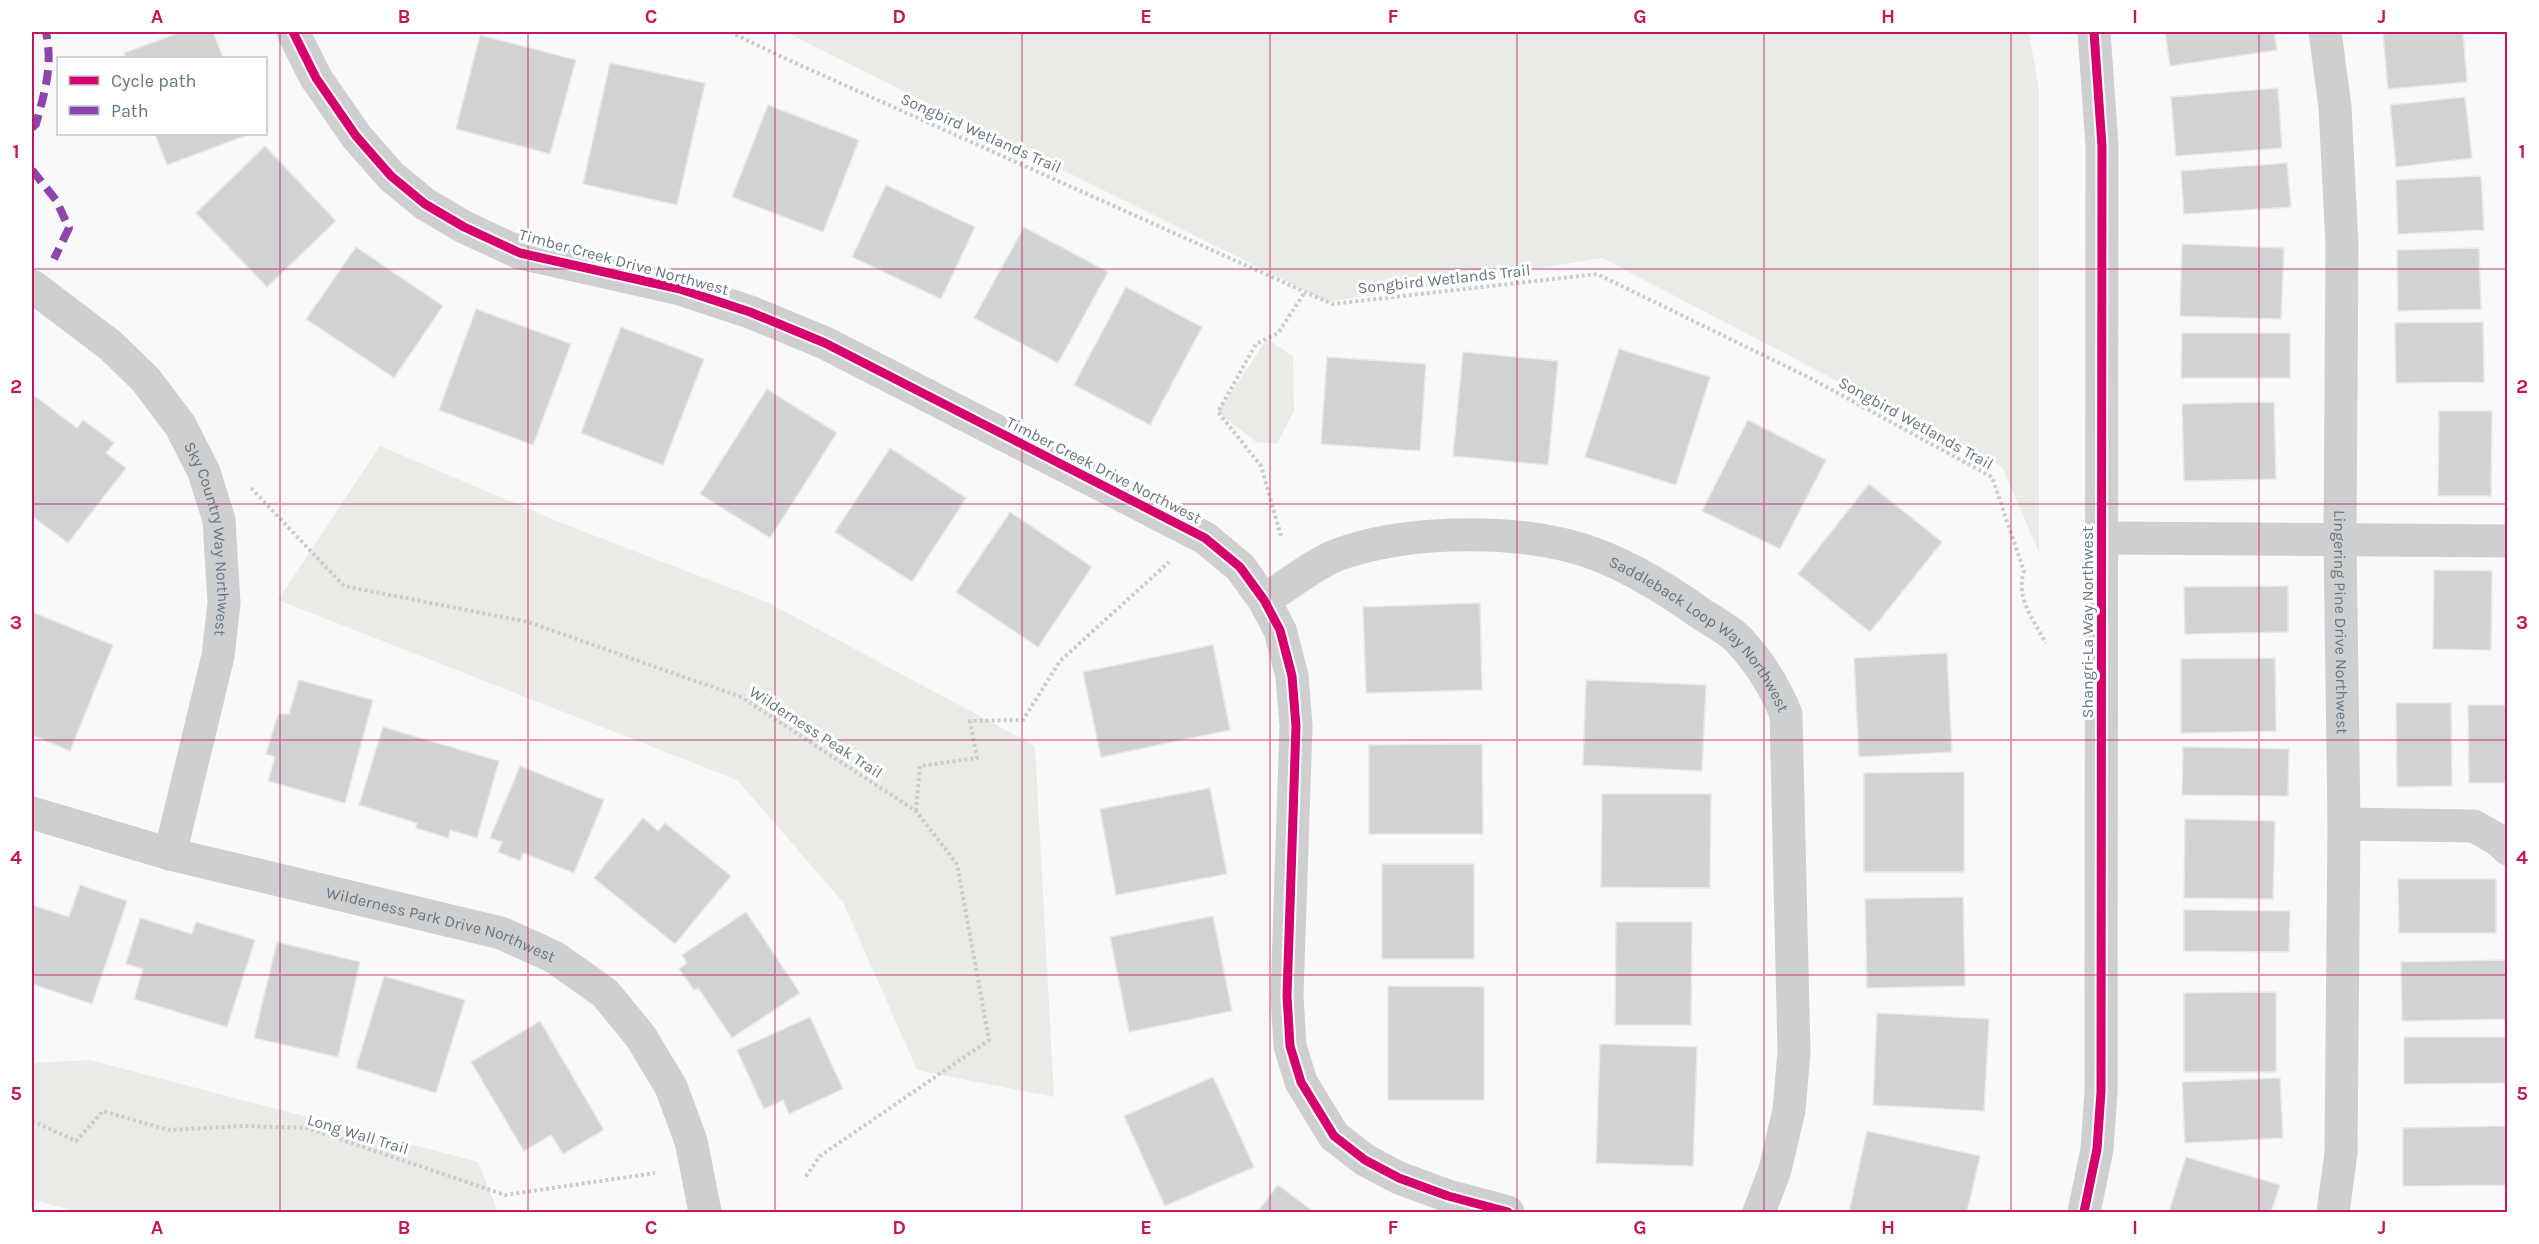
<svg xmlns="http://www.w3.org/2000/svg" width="2539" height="1244" viewBox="0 0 2539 1244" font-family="Karla,sans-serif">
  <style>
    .green { fill: #e8ebe6 }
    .building { fill: #d0d2d3; stroke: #e8e8e8; stroke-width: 1.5 }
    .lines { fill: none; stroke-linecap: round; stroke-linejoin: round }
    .path { stroke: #cbcccd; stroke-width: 4; stroke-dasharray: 3 3; stroke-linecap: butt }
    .minor { stroke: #cecfd0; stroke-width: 33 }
    .quiet { stroke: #8e44ad; stroke-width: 8; stroke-dasharray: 15 8; stroke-linecap: butt }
    .cycleway-casing { stroke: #fff; stroke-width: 13 }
    .cycleway { stroke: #d6006c; stroke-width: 9 }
    .grid { fill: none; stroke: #c2185b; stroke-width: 1.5; stroke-opacity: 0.55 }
    .labels { text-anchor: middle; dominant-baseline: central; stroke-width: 6; stroke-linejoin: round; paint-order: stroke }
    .street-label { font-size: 16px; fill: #657683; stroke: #fff }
    .neatline { fill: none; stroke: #c2185b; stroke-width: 2 }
    .grid-label { font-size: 20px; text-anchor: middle; font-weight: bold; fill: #c2185b }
  </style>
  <rect width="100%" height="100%" fill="#f9f9f9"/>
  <!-- green -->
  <g class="green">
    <polygon points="785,32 2029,32 2039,90 2039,552 2002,467 1602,258 1328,302"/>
    <polygon points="1267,339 1293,356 1294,411 1277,444 1256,442 1218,412"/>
    <polygon points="380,446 559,522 769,603 1035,746 1054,1097 917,1070 843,902 737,780 278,600"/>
    <polygon points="90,1060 478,1162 498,1212 77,1212 32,1199 32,1063"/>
  </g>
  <!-- building -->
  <g class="building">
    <polygon points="181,32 213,32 223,58 126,58 124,53"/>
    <polygon points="2165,32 2274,32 2277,50 2170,66"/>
    <polygon points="2406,32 2463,32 2467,82 2388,89 2383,34"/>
    <polygon points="480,35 576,60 550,154 456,129"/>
    <polygon points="610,63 705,83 677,205 583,184"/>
    <polygon points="2278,88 2282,148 2176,156 2171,97"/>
    <polygon points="2465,97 2472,158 2396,167 2390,105"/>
    <polygon points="768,105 859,140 823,232 732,197"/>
    <polygon points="155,134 250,134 167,165"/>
    <polygon points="265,146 336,221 267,287 196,213"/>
    <polygon points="2287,163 2291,207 2184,214 2181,171"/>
    <polygon points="2481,176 2484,230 2398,234 2396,180"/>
    <polygon points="886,185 975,227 941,299 852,257"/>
    <polygon points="1024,227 1108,272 1058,363 974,318"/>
    <polygon points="2182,244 2284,248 2281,319 2180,316"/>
    <polygon points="356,247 443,306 394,378 306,319"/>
    <polygon points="2479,248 2481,309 2398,311 2397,250"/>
    <polygon points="1126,287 1202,327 1150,425 1074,385"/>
    <polygon points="476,309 571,344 533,445 439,410"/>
    <polygon points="2483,322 2484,382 2396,383 2395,323"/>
    <polygon points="621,327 704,359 663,465 581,433"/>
    <polygon points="2182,333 2290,333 2290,378 2181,378"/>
    <polygon points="1619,349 1710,377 1676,485 1585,457"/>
    <polygon points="1463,352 1558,361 1548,465 1453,456"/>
    <polygon points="1327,357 1426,364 1420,451 1321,444"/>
    <polygon points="767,389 837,433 770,538 700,494"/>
    <polygon points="32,394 77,428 83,420 114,443 106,453 126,468 68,543 32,516"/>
    <polygon points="2274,402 2276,479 2184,481 2182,404"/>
    <polygon points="2439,411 2492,411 2491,496 2438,496"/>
    <polygon points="1748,420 1826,460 1780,549 1702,511"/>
    <polygon points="890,448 966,498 912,582 835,532"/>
    <polygon points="1869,484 1942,542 1870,632 1798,574"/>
    <polygon points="1010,512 1092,567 1038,647 956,592"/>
    <polygon points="2434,570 2492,571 2491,650 2433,649"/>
    <polygon points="2288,586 2288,632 2185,634 2184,587"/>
    <polygon points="1480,603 1482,690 1366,693 1363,607"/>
    <polygon points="32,612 113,645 70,751 32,735"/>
    <polygon points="1213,645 1230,730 1101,757 1083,672"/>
    <polygon points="1947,653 1952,752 1859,757 1854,658"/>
    <polygon points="2275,658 2276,731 2181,733 2181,659"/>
    <polygon points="299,680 373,700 345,803 268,781 275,757 266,754 278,714 289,714"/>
    <polygon points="1586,680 1706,685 1702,771 1583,765"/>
    <polygon points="2396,703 2451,703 2452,786 2397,787"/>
    <polygon points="2468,705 2508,705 2508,783 2469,783"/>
    <polygon points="383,727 499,761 477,838 450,830 448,838 416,828 417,823 359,805"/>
    <polygon points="1482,744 1483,834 1369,834 1369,745"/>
    <polygon points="2183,747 2289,749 2288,796 2182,795"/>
    <polygon points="520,766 604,800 574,873 523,853 520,861 498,852 502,842 490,838"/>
    <polygon points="1964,772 1964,872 1864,872 1864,773"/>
    <polygon points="1210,788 1227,874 1116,895 1100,809"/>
    <polygon points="1602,794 1711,794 1710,888 1601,887"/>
    <polygon points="643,818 658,831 665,823 731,876 675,944 594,878"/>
    <polygon points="2185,819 2275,821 2273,899 2184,898"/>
    <rect x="1382" y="864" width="92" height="95"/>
    <polygon points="2398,879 2496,879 2496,933 2399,933"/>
    <polygon points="80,885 127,901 92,1004 32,984 32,905 69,917"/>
    <polygon points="1963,897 1965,986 1867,988 1865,899"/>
    <polygon points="2184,910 2290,911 2289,952 2184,951"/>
    <polygon points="746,912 800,993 732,1038 698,988 694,990 679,969 687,963 682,955"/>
    <polygon points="1213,916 1232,1011 1129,1032 1110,937"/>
    <polygon points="140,918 192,934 196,922 255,940 227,1027 134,999 143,969 126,964"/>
    <polygon points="1616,922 1692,922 1691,1025 1615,1025"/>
    <polygon points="277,942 360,962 338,1057 254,1038"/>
    <polygon points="2507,960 2508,1019 2402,1021 2401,962"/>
    <polygon points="384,976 465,1000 436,1093 356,1068"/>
    <polygon points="1388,986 1484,987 1484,1100 1388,1100"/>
    <polygon points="2276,992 2276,1072 2184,1072 2184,993"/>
    <polygon points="1877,1013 1989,1019 1984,1111 1873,1105"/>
    <polygon points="810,1017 843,1089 789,1114 783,1100 764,1109 737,1050"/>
    <polygon points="540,1021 604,1130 563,1154 551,1135 524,1151 471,1062"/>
    <polygon points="2404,1037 2508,1037 2508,1083 2404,1084"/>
    <polygon points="1600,1044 1697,1047 1693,1166 1596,1163"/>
    <polygon points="1213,1077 1254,1167 1165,1206 1124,1116"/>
    <polygon points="2280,1078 2283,1138 2185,1143 2182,1082"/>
    <polygon points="2508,1126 2508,1185 2403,1186 2403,1128"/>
    <polygon points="1867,1131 1980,1156 1967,1212 1849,1212"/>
    <polygon points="2186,1157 2280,1185 2271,1212 2169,1212"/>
    <polygon points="1278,1185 1314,1212 1257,1212"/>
  </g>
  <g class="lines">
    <!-- path -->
    <g class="path">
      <path d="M730 32 782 57 1332 304 1597 274 1810 378 1992 477 2024 571C2015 597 2034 621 2046 643"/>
      <polyline points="251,488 344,586 528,622 741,697 916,811 957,864 989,1040 820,1156 804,1179"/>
      <polyline points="1281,536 1261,466 1218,412 1256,344 1278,333 1305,292"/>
      <polyline points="916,811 920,766 977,758 970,721 1023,720 1060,661 1169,562"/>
      <polyline points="32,1121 76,1141 103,1111 168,1130 245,1126 307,1128 505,1195 655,1173"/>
    </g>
    <!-- minor -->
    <g class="minor">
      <polyline points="293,32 316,78 356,136 391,176 425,204 464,227 520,253 680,289 750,312 825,343 1205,538 1240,567 1264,600 1280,630 1292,676 1296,726 1287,996 1290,1046 1301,1082 1334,1136 1365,1160 1399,1178 1448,1196 1508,1212"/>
      <path id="s1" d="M2325 32 2335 107 2342 244 2340 540 2344 824 2341 1153 2333 1212"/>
      <path id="s2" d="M32 286 110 345 146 380 180 425 204 472 219 520 224 603 218 656 170 854"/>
      <polyline points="2103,538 2508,541"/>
      <path id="s3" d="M1264 600C1284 588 1317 562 1337 555 1402 531 1499 529 1566 545 1616 557 1662 586 1703 615 1714 622 1727 629 1737 638 1758 660 1774 685 1786 714L1794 1052 1789 1110 1775 1170 1759 1212"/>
      <path id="s4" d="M32 813 170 854 501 933 554 957 605 993 641 1037 671 1087 691 1141 705 1212"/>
      <polyline points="2344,824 2474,826 2500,841 2508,849"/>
      <polyline points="2084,1212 2097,1149 2101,1092 2102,146 2094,32"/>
    </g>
    <!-- quiet -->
    <g class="quiet">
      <path d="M32 128 36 124C45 91 53 66 46 32"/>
      <polyline points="32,170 56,200 69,228 54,259"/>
    </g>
    <defs>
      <g id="cycleway">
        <polyline points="293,32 316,78 356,136 391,176 425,204 464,227 520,253 680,289 750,312 825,343 1205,538 1240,567 1264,600 1280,630 1292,676 1296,726 1287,996 1290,1046 1301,1082 1334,1136 1365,1160 1399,1178 1448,1196 1508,1212"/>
        <polyline points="2084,1212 2097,1149 2101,1092 2102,146 2094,32"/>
      </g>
    </defs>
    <!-- cycleway casing -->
    <use href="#cycleway" class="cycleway-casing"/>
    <!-- cycleway -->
    <use href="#cycleway" class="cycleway"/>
  </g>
  <!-- grid -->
  <path class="grid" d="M280 32V1212M528 32V1212M775 32V1212M1022 32V1212M1270 32V1212M1517 32V1212M1764 32V1212M2011 32V1212M2259 32V1212M32 269H2508M32 504H2508M32 740H2508M32 975H2508"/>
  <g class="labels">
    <!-- street labels -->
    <g class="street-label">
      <text transform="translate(981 133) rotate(24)">Songbird Wetlands Trail</text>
      <text transform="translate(624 262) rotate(15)">Timber Creek Drive Northwest</text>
      <text transform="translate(1444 279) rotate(-6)">Songbird Wetlands Trail</text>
      <text transform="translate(1916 423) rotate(29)">Songbird Wetlands Trail</text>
      <text transform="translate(1104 470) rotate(27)">Timber Creek Drive Northwest</text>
      <text stroke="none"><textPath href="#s2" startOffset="324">Sky Country Way Northwest</textPath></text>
      <text transform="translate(2087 622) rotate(-90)">Shangri-La Way Northwest</text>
      <text stroke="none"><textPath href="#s1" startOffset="591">Lingering Pine Drive Northwest</textPath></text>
      <text stroke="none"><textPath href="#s3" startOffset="483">Saddleback Loop Way Northwest</textPath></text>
      <text transform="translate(816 732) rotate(33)">Wilderness Peak Trail</text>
      <text stroke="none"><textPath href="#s4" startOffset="424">Wilderness Park Drive Northwest</textPath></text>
      <text transform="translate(358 1134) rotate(17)">Long Wall Trail</text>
    </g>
  </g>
  <!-- border -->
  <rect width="2539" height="1244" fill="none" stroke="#ffffff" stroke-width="66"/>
  <!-- legend -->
  <rect x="57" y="57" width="210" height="78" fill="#ffffff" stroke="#c1c8cd" stroke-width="1.5"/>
  <rect x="69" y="76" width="30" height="9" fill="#d6006c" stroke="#c1c8cd" stroke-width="1.5"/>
  <text x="111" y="87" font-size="18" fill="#657683">Cycle path</text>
  <rect x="69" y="106" width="30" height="9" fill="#8e44ad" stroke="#c1c8cd" stroke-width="1.5"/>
  <text x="111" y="117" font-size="18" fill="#657683">Path</text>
  <rect x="33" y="33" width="2473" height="1178" class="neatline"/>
  <g class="grid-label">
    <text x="157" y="23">A</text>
    <text x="404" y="23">B</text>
    <text x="651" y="23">C</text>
    <text x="899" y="23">D</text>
    <text x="1146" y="23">E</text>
    <text x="1393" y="23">F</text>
    <text x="1640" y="23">G</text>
    <text x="1888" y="23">H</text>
    <text x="2135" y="23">I</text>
    <text x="2382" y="23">J</text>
    <text x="16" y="158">1</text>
    <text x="2522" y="158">1</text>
    <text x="16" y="393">2</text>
    <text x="2522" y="393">2</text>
    <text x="16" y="629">3</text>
    <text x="2522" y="629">3</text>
    <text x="16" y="864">4</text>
    <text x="2522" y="864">4</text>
    <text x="16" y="1100">5</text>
    <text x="2522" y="1100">5</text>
    <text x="157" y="1234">A</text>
    <text x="404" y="1234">B</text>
    <text x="651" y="1234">C</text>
    <text x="899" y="1234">D</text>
    <text x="1146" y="1234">E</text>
    <text x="1393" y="1234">F</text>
    <text x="1640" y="1234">G</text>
    <text x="1888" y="1234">H</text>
    <text x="2135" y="1234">I</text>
    <text x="2382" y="1234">J</text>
  </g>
</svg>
